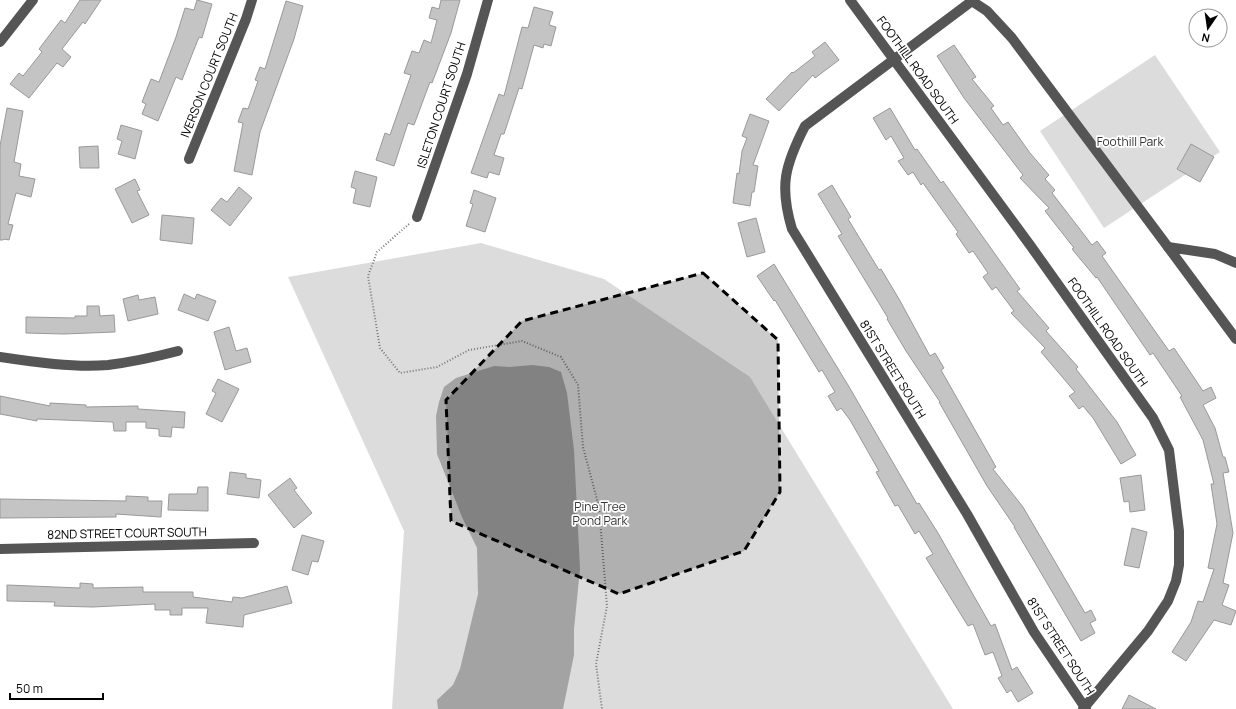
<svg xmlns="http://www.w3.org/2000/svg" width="1236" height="709" viewBox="0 0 1236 709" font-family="Manrope,sans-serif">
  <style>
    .green { fill: #dcdcdc }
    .water { fill: #a3a3a3 }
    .building { fill: #c4c4c4; stroke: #999 }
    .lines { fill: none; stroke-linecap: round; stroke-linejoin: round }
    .path { stroke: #777; stroke-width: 2; stroke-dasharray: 1 2; stroke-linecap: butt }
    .minor { stroke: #555; stroke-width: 10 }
    .marked { fill: #000; fill-opacity: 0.2; stroke: #000; stroke-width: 3; stroke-dasharray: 8 5; stroke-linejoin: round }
    .labels { text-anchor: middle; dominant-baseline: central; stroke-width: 3.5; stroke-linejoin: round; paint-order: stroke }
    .street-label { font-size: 12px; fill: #000; stroke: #fff }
    .park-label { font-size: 12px; fill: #333; stroke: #fff }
  </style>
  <rect width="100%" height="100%" fill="#fff"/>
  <!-- green -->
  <g class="green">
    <polygon points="1155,55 1220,152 1104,228 1040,131"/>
    <polygon points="481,243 604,279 750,377 953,709 392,709 404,531 288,277"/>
  </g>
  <!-- water -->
  <polygon class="water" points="532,365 549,367 561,372 567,393 574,450 580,569 574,629 574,655 563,709 438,709 437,700 453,685 460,669 478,594 477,548 462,517 437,454 436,416 439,402 444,387 456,378 494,366 510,367"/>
  <!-- building -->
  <g class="building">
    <polygon points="80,0 101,0 85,24 83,22 62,49 71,57 63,67 57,63 29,98 10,84 19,73 23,76 42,52 39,49 61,20 65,23"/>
    <polygon points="197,0 212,4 202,38 199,37 182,80 176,77 158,121 142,114 146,104 142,102 151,79 159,82 176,37 185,8 194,10"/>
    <polygon points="441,0 460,0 451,33 432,83 430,82 414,125 408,123 394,166 376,160 385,133 390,135 411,75 404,73 412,51 419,53 424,40 431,43 437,20 429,18 432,7 439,9"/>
    <polygon points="286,1 303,6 294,39 260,132 252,175 234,171 243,123 238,122 243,108 248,109 258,81 255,80 260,67 265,69"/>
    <polygon points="534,7 553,12 549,25 556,27 551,46 544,44 543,48 534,45 522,89 519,88 504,134 501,134 494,155 504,158 499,175 489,172 487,178 471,173 499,94 504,96 522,27 528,28"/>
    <polygon points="825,42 839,60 815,78 813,75 779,111 766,99 792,72 793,73 815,56 812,52"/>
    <polygon points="954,45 976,77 972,79 994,106 991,108 1003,125 1008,122 1030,153 1049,175 1045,179 1055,190 1052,193 1092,245 1097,241 1106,253 1102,256 1169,351 1174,348 1203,391 1211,387 1216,398 1203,405 1215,428 1223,457 1225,457 1229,472 1223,473 1233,533 1223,583 1229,585 1222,605 1236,611 1231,625 1214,620 1186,661 1172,652 1191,622 1198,601 1203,602 1214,569 1208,568 1217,524 1211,484 1214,484 1203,440 1180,397 1182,396 1153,353 1150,355 1097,277 1096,278 1072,249 1074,248 1045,211 1049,208 1020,178 1023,175 964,98 937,56"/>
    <polygon points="7,108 23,111 14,162 21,164 19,176 35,179 31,197 16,193 8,224 13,225 9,240 4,239 3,240 0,240 0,146"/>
    <polygon points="890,108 915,150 917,149 941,183 943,181 1020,289 1017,291 1049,328 1046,331 1078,367 1076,369 1117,422 1136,455 1121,464 1093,418 1083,406 1079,409 1069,396 1075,392 1041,352 1045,348 1011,313 1014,311 996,287 992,290 983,277 988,273 973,251 969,253 956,234 958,232 923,183 921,185 913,172 908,175 898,161 904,158 891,136 886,140 873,118"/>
    <polygon points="750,114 769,121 753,165 758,166 754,192 752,192 750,206 733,203 737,173 739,174 742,151 747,138 742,136"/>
    <polygon points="121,125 142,131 135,159 118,154 122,141 117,139"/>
    <polygon points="1191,144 1214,157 1200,182 1177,169"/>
    <polygon points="98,146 99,168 80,168 79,147"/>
    <polygon points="355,171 377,177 370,207 353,203 356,189 351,187"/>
    <polygon points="135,179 140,190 137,191 149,215 132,223 115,189"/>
    <polygon points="832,185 851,217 848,219 879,270 881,269 899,299 930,356 935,353 944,368 941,370 996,467 993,469 1023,507 1085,613 1091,610 1096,620 1090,623 1095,633 1081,641 1014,527 1015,527 987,486 939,402 940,402 906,351 887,319 888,318 838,236 842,234 818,194"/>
    <polygon points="239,187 252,198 230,226 211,210 221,198 227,202"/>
    <polygon points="474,190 496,198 485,232 466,226 473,204 470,203"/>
    <polygon points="162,215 194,218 192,244 160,240"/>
    <polygon points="756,218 765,252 747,257 738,223"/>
    <polygon points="774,264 848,385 917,504 919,503 938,533 991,626 995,624 1012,670 1017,667 1033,693 1018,702 1011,690 1007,693 998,678 1002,676 993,652 985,655 973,624 968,626 926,558 933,554 919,531 915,534 898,505 895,506 876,472 879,471 850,420 841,408 837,411 828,396 835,392 822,370 819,372 775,300 774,301 757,276"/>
    <polygon points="184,294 195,299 197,294 216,301 208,321 178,310"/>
    <polygon points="138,295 139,300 155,297 158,314 128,321 123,299"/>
    <polygon points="87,306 99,306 100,316 114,315 115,332 64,334 26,333 26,317 75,318 75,316 87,316"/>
    <polygon points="229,327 236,351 247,348 251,362 225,370 214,332"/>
    <polygon points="218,379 239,389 222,422 206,414 216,393 212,391"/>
    <polygon points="0,396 50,406 50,403 86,405 86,407 138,406 138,409 185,412 184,428 172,427 171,437 159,436 159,429 146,428 146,422 126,422 126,431 114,431 113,422 37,419 37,421 0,414"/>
    <polygon points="230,472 246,474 246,478 261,480 259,498 227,494"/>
    <polygon points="1141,475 1145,510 1130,512 1129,501 1124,502 1120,478"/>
    <polygon points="290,478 297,488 294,490 312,513 294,528 268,495"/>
    <polygon points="198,487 208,487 208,511 168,510 169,494 197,494"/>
    <polygon points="126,496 148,497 148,501 162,501 161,517 116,514 116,517 0,518 0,499 126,501"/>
    <polygon points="1132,528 1147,532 1139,568 1124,565"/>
    <polygon points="302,535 324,541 318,562 312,561 308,575 292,570"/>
    <polygon points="80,583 93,584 93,588 143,587 143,592 193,592 193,597 232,602 233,597 242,598 287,586 292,603 244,615 243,627 206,623 208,608 182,608 182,615 170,615 170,610 155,610 155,604 93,607 54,606 55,602 7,601 7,585 80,588"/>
    <polygon points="1129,695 1156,709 1122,709"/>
  </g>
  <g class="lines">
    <!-- path -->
    <polyline class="path" points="409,224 377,252 368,276 380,348 400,373 437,367 469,350 522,341 561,357 578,385 583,447 599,507 607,606 596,664 602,709"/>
    <!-- minor -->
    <g class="minor">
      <polyline points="850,0 1030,245 1153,418 1169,450 1179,531 1179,565 1176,581 1168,601 1148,631 1083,709"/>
      <polyline points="0,42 33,0"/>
      <polyline points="189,159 246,19 252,0"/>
      <polyline points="417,217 467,74 488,0"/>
      <polyline points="1236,263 1215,254 1168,247 1236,339"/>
      <path d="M0 357C33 362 75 368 108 365 132 362 155 357 178 351"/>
      <polyline points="0,549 254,543"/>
      <path d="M1086 709 1034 632 967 514 792 229C779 186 785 165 805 126L972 1 987 11 1012 38 1168 247"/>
    </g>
  </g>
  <!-- marked area -->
  <path class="marked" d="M703 273 778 340 780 492 744 551 619 594 451 521 446 400 522 321Z"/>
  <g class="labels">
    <!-- street labels -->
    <g class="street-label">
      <text transform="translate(918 70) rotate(54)">FOOTHILL ROAD SOUTH</text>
      <text transform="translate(209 75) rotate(-68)">IVERSON COURT SOUTH</text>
      <text transform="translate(441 105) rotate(-72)">ISLETON COURT SOUTH</text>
      <text transform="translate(1108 332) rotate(55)">FOOTHILL ROAD SOUTH</text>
      <text transform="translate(893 369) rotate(58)">81ST STREET SOUTH</text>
      <text transform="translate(127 533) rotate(-1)">82ND STREET COURT SOUTH</text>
      <text transform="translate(1061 646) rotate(57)">81ST STREET SOUTH</text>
    </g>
    <!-- park labels -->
    <g class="park-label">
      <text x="1130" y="141">Foothill Park</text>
      <text x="600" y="506">Pine Tree<tspan x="600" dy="14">Pond Park</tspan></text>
    </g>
  </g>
  <!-- north arrow -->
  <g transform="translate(1208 28) rotate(193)"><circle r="19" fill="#ffffff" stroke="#999999"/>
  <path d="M0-3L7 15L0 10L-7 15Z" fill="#000000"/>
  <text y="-6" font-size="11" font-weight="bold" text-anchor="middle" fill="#000000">N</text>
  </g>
  <!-- scale -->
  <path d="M10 693v6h93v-6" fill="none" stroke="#000000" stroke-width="2"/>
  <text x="16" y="693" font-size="12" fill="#000000" stroke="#ffffff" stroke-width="3" paint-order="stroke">50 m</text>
</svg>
